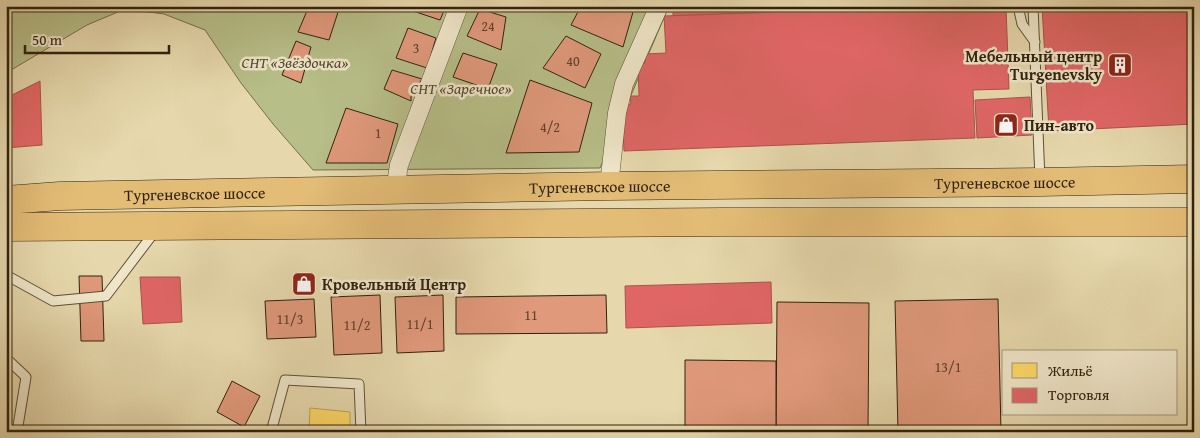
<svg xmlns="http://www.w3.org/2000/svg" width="1200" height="438" viewBox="0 0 1200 438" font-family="'Gentium Book Plus',serif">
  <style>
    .green { fill: #b7be88; stroke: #74704c }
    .homes { fill: #ffd966; stroke: #c1a24c }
    .shops { fill: #e06666; stroke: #ab524c }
    .building { fill: #e0997b; stroke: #302210 }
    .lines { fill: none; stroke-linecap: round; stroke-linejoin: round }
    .lane-casing { stroke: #5e5037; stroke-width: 11 }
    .street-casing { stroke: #5e5037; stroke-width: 19 }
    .highway-casing { stroke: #302210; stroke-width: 29 }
    .lane { stroke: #efe6c9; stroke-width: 9 }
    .street { stroke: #efe6c9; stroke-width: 18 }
    .highway { stroke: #e3bc76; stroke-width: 28 }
    .labels { text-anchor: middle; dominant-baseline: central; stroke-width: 5; stroke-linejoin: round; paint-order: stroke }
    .number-label { font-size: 14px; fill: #5c402b }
    .poi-label { font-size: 16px; font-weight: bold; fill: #302210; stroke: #efe6c9; text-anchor: start }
    .park-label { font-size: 16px; font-style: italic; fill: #52492e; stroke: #efe6c9 }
    .street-label { font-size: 16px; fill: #302210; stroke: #efe6c9 }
  </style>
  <rect width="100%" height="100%" fill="#e6d8ac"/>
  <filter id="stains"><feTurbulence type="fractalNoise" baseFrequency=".004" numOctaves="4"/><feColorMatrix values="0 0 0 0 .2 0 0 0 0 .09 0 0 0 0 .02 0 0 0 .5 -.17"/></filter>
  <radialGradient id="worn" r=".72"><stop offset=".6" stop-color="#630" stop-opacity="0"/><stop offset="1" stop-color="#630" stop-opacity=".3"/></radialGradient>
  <!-- green -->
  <polygon class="green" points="6,6 669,6 600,168 313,170 273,124 241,83 205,30 164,14 125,9 87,25 6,73"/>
  <!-- homes -->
  <polygon class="homes" points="310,408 350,412 350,432 309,432"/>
  <!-- shops -->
  <g class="shops">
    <polygon points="673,6 948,6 673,16"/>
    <polygon points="948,6 1006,6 1009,89 973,90 975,138 624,151 622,104 631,104 630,96 639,96 638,64 645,63 645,54 666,53 664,16"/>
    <polygon points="1042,6 1194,6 1194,124 1049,131"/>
    <polygon points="40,81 42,145 6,148 6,98"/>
    <polygon points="1030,97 1032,135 977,138 975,100"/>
    <polygon points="140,277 180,277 182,322 143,324"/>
    <polygon points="771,282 772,323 626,328 625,286"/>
  </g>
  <!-- building -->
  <g class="building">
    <polygon points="258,6 272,6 270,11"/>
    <polygon points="309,6 340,6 329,40 298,32"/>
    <polygon points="413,6 446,6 440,20 410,10"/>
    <polygon points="581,6 617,6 633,12 623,47 571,25"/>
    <polygon points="480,9 506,17 501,50 467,36"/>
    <polygon points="408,28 436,38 427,68 396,58"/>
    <polygon points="566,36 601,54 585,88 543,68"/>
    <polygon points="296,41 311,47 301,83 282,75"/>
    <polygon points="463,53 497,64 488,89 453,77"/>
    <polygon points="392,70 422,79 411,96 411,101 384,89"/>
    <polygon points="530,80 592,103 579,152 506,153"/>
    <polygon points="346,108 398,124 387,163 326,163"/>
    <polygon points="79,276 102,276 104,341 81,341"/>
    <polygon points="380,295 382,353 334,355 331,297"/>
    <polygon points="443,295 444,351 397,353 395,297"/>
    <polygon points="606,295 607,333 456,334 456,297"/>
    <polygon points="314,299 316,337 267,339 265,301"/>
    <polygon points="998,299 1001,432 898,432 895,301"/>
    <polygon points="777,302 869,303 868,432 776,432"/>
    <polygon points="685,360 776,361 776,432 685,432"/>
    <polygon points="232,381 260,396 244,427 217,412"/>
  </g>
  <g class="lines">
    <defs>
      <g id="lane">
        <polyline points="1018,6 1022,24 1035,42"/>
        <polyline points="1033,6 1040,180"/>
        <polyline points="6,275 53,301 106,296 156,230"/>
        <polyline points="6,358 26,377 17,432"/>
        <polyline points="271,432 285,380 359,384 361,432"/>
      </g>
      <g id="street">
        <polyline points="609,186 617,113 624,84 659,6"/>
        <polyline points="395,190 399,165 459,6"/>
      </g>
      <g id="highway">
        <path id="s1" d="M6 200 60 196 271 192 609 186 1040 182 1194 179"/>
        <polyline points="6,227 723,222 1194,222"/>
      </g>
    </defs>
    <!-- lane casing -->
    <use href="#lane" class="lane-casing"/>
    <!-- street casing -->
    <use href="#street" class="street-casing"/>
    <!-- highway casing -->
    <use href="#highway" class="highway-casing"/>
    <!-- lane -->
    <use href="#lane" class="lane"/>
    <!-- street -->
    <use href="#street" class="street"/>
    <!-- highway -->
    <use href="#highway" class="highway"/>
  </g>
  <!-- icons -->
  <defs>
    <symbol id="building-square" viewBox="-11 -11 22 22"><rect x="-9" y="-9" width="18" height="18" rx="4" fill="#8f2418" stroke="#efe6c9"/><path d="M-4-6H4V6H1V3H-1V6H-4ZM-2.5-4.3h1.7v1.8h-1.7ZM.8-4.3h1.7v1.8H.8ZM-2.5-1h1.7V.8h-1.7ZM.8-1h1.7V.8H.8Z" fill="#fff"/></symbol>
    <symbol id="shop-square" viewBox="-11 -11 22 22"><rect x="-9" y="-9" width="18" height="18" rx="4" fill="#8f2418" stroke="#efe6c9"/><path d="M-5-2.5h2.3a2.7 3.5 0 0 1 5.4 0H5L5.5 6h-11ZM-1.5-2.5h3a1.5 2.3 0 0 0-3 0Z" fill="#fff"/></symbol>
  </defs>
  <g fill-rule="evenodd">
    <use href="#building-square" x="1106" y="51" width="28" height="28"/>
    <use href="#shop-square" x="992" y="111" width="28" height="28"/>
    <use href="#shop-square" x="290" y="270" width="28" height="28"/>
  </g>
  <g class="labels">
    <!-- number labels -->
    <g class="number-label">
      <text x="488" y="26">24</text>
      <text x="416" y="48">3</text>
      <text x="573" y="61">40</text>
      <text x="550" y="127">4/2</text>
      <text x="378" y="133">1</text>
      <text x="531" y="315">11</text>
      <text x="290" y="319">11/3</text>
      <text x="420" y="324">11/1</text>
      <text x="357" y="325">11/2</text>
      <text x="948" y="367">13/1</text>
    </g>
    <!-- poi labels -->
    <g class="poi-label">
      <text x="1102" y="56" text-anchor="end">Мебельный центр<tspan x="1102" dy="18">Turgenevsky</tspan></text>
      <text x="1024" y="125">Пин-авто</text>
      <text x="322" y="284">Кровельный Центр</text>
    </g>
    <!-- park labels -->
    <g class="park-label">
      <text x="295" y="62">СНТ «Звёздочка»</text>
      <text x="461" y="88">СНТ «Заречное»</text>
    </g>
    <!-- street labels -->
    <g class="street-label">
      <text stroke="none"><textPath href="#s1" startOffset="999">Тургеневское шоссе</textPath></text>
      <text stroke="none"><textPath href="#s1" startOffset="594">Тургеневское шоссе</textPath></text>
      <text stroke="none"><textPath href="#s1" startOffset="189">Тургеневское шоссе</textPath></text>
    </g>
  </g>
  <!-- margin -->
  <rect width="1200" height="438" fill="none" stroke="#e6d8ac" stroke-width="25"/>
  <rect x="8" y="8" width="1185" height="423" fill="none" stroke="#302210" stroke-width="2.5"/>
  <rect x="12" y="12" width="1175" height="413" fill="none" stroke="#302210"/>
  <!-- legend -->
  <rect x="1002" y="350" width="175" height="65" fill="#efe6c9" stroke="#a3987f"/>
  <rect x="1012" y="363" width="25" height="15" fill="#ffd966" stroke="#a3987f"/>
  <text x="1048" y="376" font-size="15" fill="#302210">Жильё</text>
  <rect x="1012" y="388" width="25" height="15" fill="#e06666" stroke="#a3987f"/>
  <text x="1048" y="400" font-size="15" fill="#302210">Торговля</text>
  <!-- scale -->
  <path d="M25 45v8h144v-8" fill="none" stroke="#302210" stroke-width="2.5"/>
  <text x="32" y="45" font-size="15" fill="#302210" stroke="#efe6c9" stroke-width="4" paint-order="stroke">50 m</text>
  <rect width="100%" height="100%" filter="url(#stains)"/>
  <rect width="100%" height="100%" fill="url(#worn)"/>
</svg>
